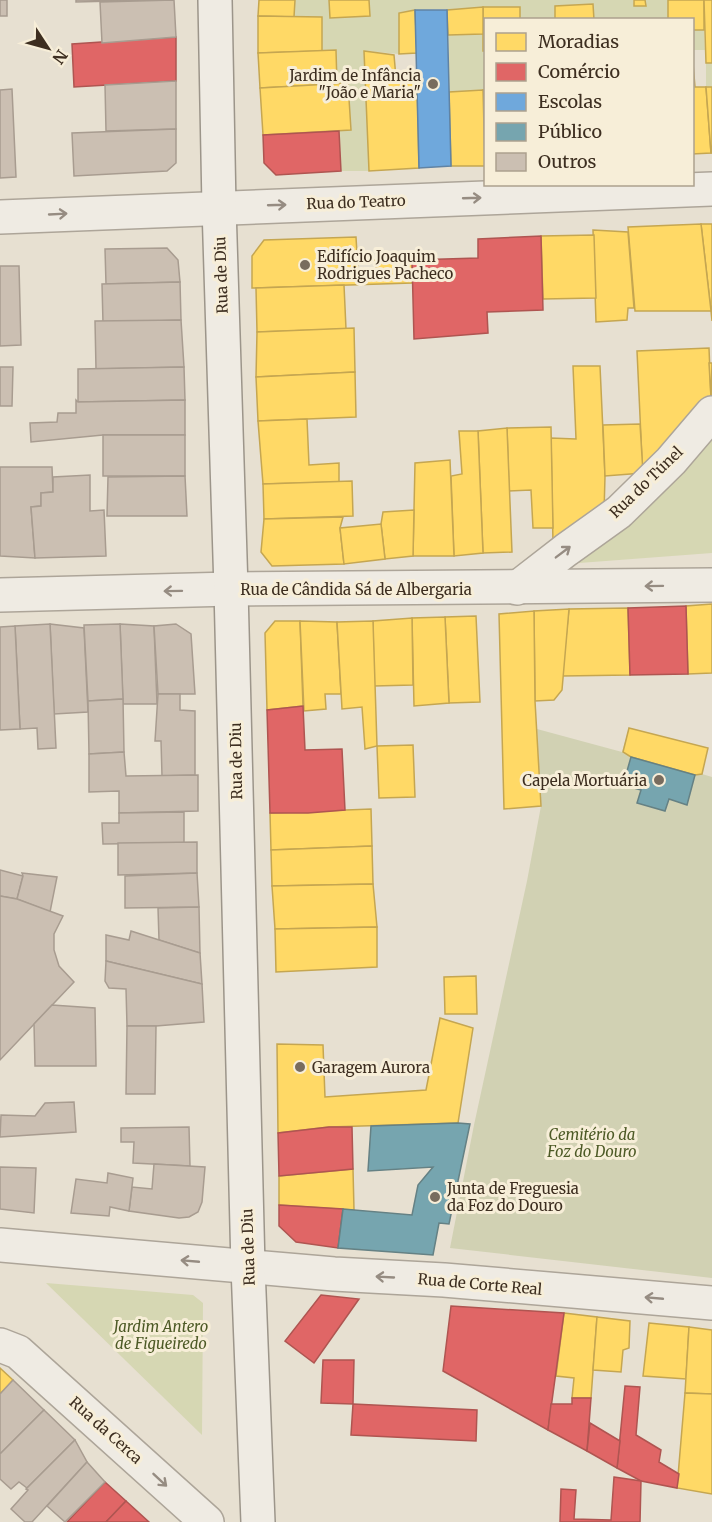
<svg xmlns="http://www.w3.org/2000/svg" width="712" height="1522" viewBox="0 0 712 1522" font-family="Merriweather,serif">
  <style>
    .green { fill: #d6d7b3 }
    .cemetery { fill: #d1d1b3 }
    .homes { fill: #ffd966; stroke: #c5a651; stroke-width: 1.5 }
    .shops { fill: #e06666; stroke: #af5551; stroke-width: 1.5 }
    .schools { fill: #6fa8dc; stroke: #6083a4; stroke-width: 1.5 }
    .public { fill: #76a5af; stroke: #658184; stroke-width: 1.5 }
    .building { fill: #cbbfb2; stroke: #a89c90; stroke-width: 1.5 }
    .lines { fill: none; stroke-linecap: round; stroke-linejoin: round }
    .minor-casing { stroke: #ada599; stroke-width: 36 }
    .secondary-casing { stroke: #9c958a; stroke-width: 36 }
    .minor { stroke: #efebe3; stroke-width: 33 }
    .secondary { stroke: #efebe3; stroke-width: 33 }
    .oneway { stroke: #968c82 }
    .poi-dot { fill: #786c5e; stroke: #f7eed8; stroke-width: 2 }
    .labels { text-anchor: middle; dominant-baseline: central; stroke-width: 6; stroke-linejoin: round; paint-order: stroke }
    .poi-label { font-size: 15px; fill: #3d2e20; stroke: #f7eed8; text-anchor: start }
    .street-label { font-size: 15px; fill: #3d2e20; stroke: #f7eed8 }
    .park-label { font-size: 15px; font-style: italic; fill: #4d5a26; stroke: #f7eed8 }
  </style>
  <rect width="100%" height="100%" fill="#e7e0d1"/>
  <!-- green -->
  <g class="green">
    <polygon points="295,0 329,0 331,18 369,16 369,0 633,0 634,6 645,6 645,0 668,0 668,19 594,19 593,4 555,6 555,20 520,19 520,7 415,10 399,13 399,54 365,51 369,171 341,171 339,131 351,129 348,83 337,84 336,50 322,51 322,18 294,17"/>
    <polygon points="693,30 704,30 705,50 693,50"/>
    <polygon points="483,34 485,90 449,92 448,35"/>
    <rect x="706" y="63" width="6" height="24"/>
    <polygon points="712,413 712,553 579,563 582,539"/>
    <polygon points="46,1283 193,1295 203,1303 202,1435"/>
  </g>
  <!-- cemetery -->
  <polygon class="cemetery" points="629,728 708,748 702,774 712,777 712,1278 450,1248 474,1125 527,881 541,806 537,729 622,752"/>
  <!-- homes -->
  <g class="homes">
    <polygon points="259,0 295,0 294,17 258,16"/>
    <polygon points="329,0 369,0 370,16 330,18"/>
    <polygon points="634,0 645,0 646,6 634,6"/>
    <polygon points="668,0 704,0 704,30 692,30 692,20 668,20"/>
    <polygon points="704,0 712,0 712,63 706,63"/>
    <polygon points="593,4 594,20 555,20 555,6"/>
    <polygon points="483,7 520,7 520,20 486,20 486,51 483,51"/>
    <polygon points="483,7 483,34 448,35 447,10"/>
    <polygon points="415,10 417,53 399,54 399,13"/>
    <polygon points="258,16 322,17 322,51 258,53"/>
    <polygon points="336,50 337,84 260,88 258,53"/>
    <polygon points="364,51 394,55 396,78 417,77 419,168 369,171"/>
    <polygon points="692,52 695,87 706,87 711,153 692,154"/>
    <polygon points="348,83 351,130 263,135 260,88"/>
    <polygon points="706,87 712,87 712,153 711,153"/>
    <polygon points="483,90 486,90 486,166 485,166"/>
    <polygon points="483,90 485,166 451,166 449,92"/>
    <polygon points="701,224 712,224 712,321 711,311"/>
    <polygon points="701,224 711,311 635,311 628,227"/>
    <polygon points="593,230 628,232 634,308 628,308 627,320 596,322"/>
    <polygon points="594,235 596,298 543,299 541,236"/>
    <polygon points="356,237 358,270 376,270 375,260 412,260 412,283 252,288 252,256 264,240"/>
    <polygon points="344,285 346,329 257,332 256,288"/>
    <polygon points="354,328 355,372 256,377 257,332"/>
    <polygon points="709,348 711,398 643,481 637,351"/>
    <polygon points="709,363 712,363 711,398"/>
    <polygon points="573,366 600,366 605,476 604,513 553,544 551,438 576,439"/>
    <polygon points="355,372 356,417 258,421 256,377"/>
    <polygon points="307,419 309,465 339,463 339,482 263,484 258,421"/>
    <polygon points="640,424 643,473 605,476 603,425"/>
    <polygon points="551,427 553,528 533,528 531,490 509,491 507,428"/>
    <polygon points="507,428 512,552 483,553 478,431"/>
    <polygon points="459,431 478,431 483,553 454,556 451,476 462,474"/>
    <polygon points="450,460 454,556 413,556 415,463"/>
    <polygon points="352,481 353,516 264,519 263,484"/>
    <polygon points="414,510 413,556 385,559 381,524 383,512"/>
    <polygon points="343,517 340,528 344,564 272,566 261,552 264,519"/>
    <polygon points="381,524 385,559 344,564 340,528"/>
    <polygon points="712,604 712,673 688,674 686,606"/>
    <polygon points="628,608 630,675 562,676 569,609"/>
    <polygon points="569,609 562,690 554,700 535,701 534,611"/>
    <polygon points="534,611 535,701 541,806 504,809 499,614"/>
    <polygon points="476,616 480,702 449,703 445,617"/>
    <polygon points="445,617 449,703 414,706 412,618"/>
    <polygon points="412,618 413,685 374,686 373,621"/>
    <polygon points="275,621 300,621 303,706 267,710 265,633"/>
    <polygon points="300,621 337,622 341,694 325,694 326,709 304,711"/>
    <polygon points="373,621 377,746 365,749 362,707 342,709 337,622"/>
    <polygon points="629,728 708,748 702,774 695,775 631,757 623,752"/>
    <polygon points="413,745 415,797 379,798 377,746"/>
    <polygon points="371,809 372,846 271,850 270,813"/>
    <polygon points="372,846 373,884 272,886 271,850"/>
    <polygon points="373,884 377,927 275,929 272,886"/>
    <polygon points="377,927 377,967 276,972 275,929"/>
    <polygon points="476,976 477,1014 445,1014 444,977"/>
    <polygon points="440,1018 473,1028 458,1123 329,1127 278,1133 277,1044 323,1045 325,1097 426,1090"/>
    <polygon points="353,1169 354,1210 279,1205 279,1176"/>
    <polygon points="564,1313 597,1317 591,1398 572,1398 574,1378 556,1376"/>
    <polygon points="597,1317 630,1321 629,1348 623,1350 621,1372 593,1370"/>
    <polygon points="649,1323 689,1327 686,1379 643,1376"/>
    <polygon points="689,1327 712,1330 712,1394 685,1393"/>
    <polygon points="0,1368 13,1380 0,1394"/>
    <polygon points="685,1393 712,1394 712,1494 677,1488"/>
  </g>
  <!-- shops -->
  <g class="shops">
    <polygon points="176,37 176,81 74,87 72,44"/>
    <polygon points="339,131 341,171 276,175 264,163 263,135"/>
    <polygon points="541,236 543,310 487,312 488,333 414,339 412,260 478,258 478,239"/>
    <polygon points="686,606 688,674 630,675 628,608"/>
    <polygon points="303,706 305,750 342,749 345,810 308,813 270,813 267,710"/>
    <polygon points="329,1127 352,1127 353,1169 279,1176 278,1133"/>
    <polygon points="279,1205 343,1209 338,1248 296,1242 279,1226"/>
    <polygon points="321,1295 359,1299 314,1363 285,1341"/>
    <polygon points="451,1306 564,1313 548,1430 443,1371"/>
    <polygon points="323,1360 354,1360 353,1404 321,1403"/>
    <polygon points="625,1386 640,1387 636,1435 661,1450 659,1462 679,1474 677,1488 641,1481 617,1468"/>
    <polygon points="572,1398 591,1398 587,1451 548,1430 551,1404 572,1404"/>
    <polygon points="353,1404 477,1410 476,1441 351,1435"/>
    <polygon points="590,1423 620,1441 617,1468 587,1451"/>
    <polygon points="614,1477 641,1481 640,1522 560,1522 561,1489 576,1490 574,1519 611,1520"/>
    <polygon points="105,1482 126,1501 106,1522 67,1522"/>
    <polygon points="126,1501 149,1522 106,1522"/>
  </g>
  <!-- schools -->
  <polygon class="schools" points="415,10 447,10 451,166 419,168"/>
  <!-- public -->
  <g class="public">
    <polygon points="631,757 695,775 687,805 669,799 665,811 637,803 641,790 623,785"/>
    <polygon points="458,1123 470,1124 449,1224 439,1223 433,1255 338,1248 343,1209 412,1215 418,1185 433,1167 368,1171 371,1126"/>
  </g>
  <!-- building -->
  <g class="building">
    <rect x="0" y="0" width="7" height="16"/>
    <polygon points="76,0 154,0 76,2"/>
    <polygon points="174,0 176,37 102,43 100,2"/>
    <polygon points="176,81 176,129 106,131 105,85"/>
    <polygon points="12,89 16,177 0,178 0,90"/>
    <polygon points="176,129 176,163 167,171 74,176 72,133"/>
    <polygon points="167,248 178,260 180,282 106,284 105,249"/>
    <polygon points="0,266 19,266 21,345 0,346"/>
    <polygon points="180,282 181,320 103,323 102,284"/>
    <polygon points="181,320 184,367 96,369 95,321"/>
    <polygon points="0,367 13,367 12,406 0,406"/>
    <polygon points="184,367 185,400 78,402 78,369"/>
    <polygon points="76,400 78,402 185,400 185,435 103,435 31,442 30,423 57,422 58,413 76,413"/>
    <rect x="103" y="435" width="82" height="41"/>
    <polygon points="0,467 52,467 53,492 41,493 41,506 31,507 35,558 0,556"/>
    <polygon points="90,475 90,511 104,510 106,556 35,558 31,507 41,506 41,493 53,492 53,477"/>
    <polygon points="185,476 187,516 107,516 108,477"/>
    <polygon points="50,624 84,628 88,712 54,714"/>
    <polygon points="50,624 56,748 38,749 37,728 20,729 15,626"/>
    <polygon points="120,624 154,626 157,704 123,704"/>
    <polygon points="120,624 123,699 88,701 84,625"/>
    <polygon points="176,624 191,634 195,694 158,694 154,626"/>
    <polygon points="15,626 20,729 0,730 0,627"/>
    <polygon points="158,694 180,694 180,710 195,711 195,775 162,776 161,741 155,741"/>
    <polygon points="123,699 124,752 89,754 88,701"/>
    <polygon points="124,752 126,776 198,775 198,811 119,813 119,791 89,792 89,754"/>
    <polygon points="184,812 184,843 103,844 102,823 119,823 119,813"/>
    <polygon points="197,842 197,873 118,875 118,843"/>
    <polygon points="0,870 23,876 17,899 0,896"/>
    <polygon points="22,873 57,877 50,912 17,899 23,876"/>
    <polygon points="197,873 199,907 125,908 125,876"/>
    <polygon points="0,896 17,899 63,916 54,934 54,950 59,966 74,982 0,1060"/>
    <polygon points="199,907 200,953 159,940 158,908"/>
    <polygon points="131,931 200,953 202,984 106,961 106,935 129,940"/>
    <polygon points="106,961 202,984 204,1022 156,1026 127,1026 126,989 109,988 105,981"/>
    <polygon points="52,1005 95,1008 96,1066 35,1066 34,1024"/>
    <polygon points="127,1026 156,1026 155,1094 126,1094"/>
    <polygon points="74,1102 76,1132 0,1137 1,1115 35,1116 45,1103"/>
    <polygon points="189,1127 190,1166 133,1163 134,1142 121,1142 121,1128"/>
    <polygon points="154,1164 205,1167 202,1202 198,1212 189,1217 179,1218 129,1211 132,1187 152,1189"/>
    <polygon points="0,1167 36,1168 34,1213 0,1209"/>
    <polygon points="108,1173 133,1178 129,1211 110,1207 109,1216 71,1213 76,1179 107,1183"/>
    <polygon points="13,1380 44,1410 0,1454 0,1394"/>
    <polygon points="44,1410 75,1440 27,1488 19,1482 11,1489 0,1479 0,1454"/>
    <polygon points="75,1440 87,1462 32,1522 25,1522 11,1509 28,1490 26,1489"/>
    <polygon points="87,1462 105,1482 65,1522 47,1506"/>
  </g>
  <g class="lines">
    <defs>
      <g id="minor">
        <polyline points="0,217 712,189"/>
        <polyline points="517,588 566,550 619,512 671,461 712,413"/>
        <polyline points="0,595 231,589 712,585"/>
        <polyline points="0,1245 334,1274 444,1280 712,1303"/>
        <polyline points="0,1345 18,1352 207,1522"/>
      </g>
      <polyline id="secondary" points="215,0 219,207 231,589 248,1267 258,1522"/>
    </defs>
    <!-- minor casing -->
    <use href="#minor" class="minor-casing"/>
    <!-- secondary casing -->
    <use href="#secondary" class="secondary-casing"/>
    <!-- minor -->
    <use href="#minor" class="minor"/>
    <!-- secondary -->
    <use href="#secondary" class="secondary"/>
  </g>
  <!-- one-way arrows -->
  <defs><path id="oneway-shaft" d="M-6 0H5M1.5-3L5.5 0L1.5 3" fill="none" stroke-width="1.6" stroke-linecap="round" stroke-linejoin="round" transform="scale(1.5)"/></defs>
  <g class="oneway">
    <use href="#oneway-shaft" transform="translate(472 198) rotate(-2)"/>
    <use href="#oneway-shaft" transform="translate(277 205) rotate(-2)"/>
    <use href="#oneway-shaft" transform="translate(58 214) rotate(-3)"/>
    <use href="#oneway-shaft" transform="translate(563 552) rotate(-37)"/>
    <use href="#oneway-shaft" transform="translate(654 586) rotate(179)"/>
    <use href="#oneway-shaft" transform="translate(173 591) rotate(179)"/>
    <use href="#oneway-shaft" transform="translate(190 1261) rotate(-175)"/>
    <use href="#oneway-shaft" transform="translate(385 1277) rotate(-177)"/>
    <use href="#oneway-shaft" transform="translate(654 1298) rotate(-175)"/>
    <use href="#oneway-shaft" transform="translate(160 1480) rotate(43)"/>
  </g>
  <!-- markers -->
  <g class="poi-dot">
    <circle cx="433" cy="84" r="6"/>
    <circle cx="305" cy="265" r="6"/>
    <circle cx="659" cy="780" r="6"/>
    <circle cx="300" cy="1067" r="6"/>
    <circle cx="435" cy="1197" r="6"/>
  </g>
  <g class="labels">
    <!-- poi labels -->
    <g class="poi-label">
      <text x="421" y="75" text-anchor="end">Jardim de Infância<tspan x="421" dy="17">"João e Maria"</tspan></text>
      <text x="317" y="256">Edifício Joaquim<tspan x="317" dy="17">Rodrigues Pacheco</tspan></text>
      <text x="647" y="780" text-anchor="end">Capela Mortuária</text>
      <text x="312" y="1067">Garagem Aurora</text>
      <text x="447" y="1188">Junta de Freguesia<tspan x="447" dy="17">da Foz do Douro</tspan></text>
    </g>
    <!-- street labels -->
    <g class="street-label">
      <text transform="translate(356 202) rotate(-2)">Rua do Teatro</text>
      <text transform="translate(221 275) rotate(-92)">Rua de Diu</text>
      <text transform="translate(646 482) rotate(-44)">Rua do Túnel</text>
      <text x="356" y="589">Rua de Cândida Sá de Albergaria</text>
      <text transform="translate(236 761) rotate(-91)">Rua de Diu</text>
      <text transform="translate(248 1247) rotate(-92)">Rua de Diu</text>
      <text transform="translate(480 1284) rotate(5)">Rua de Corte Real</text>
      <text transform="translate(106 1430) rotate(42)">Rua da Cerca</text>
    </g>
    <!-- park labels -->
    <g class="park-label">
      <text x="592" y="1134">Cemitério da<tspan x="592" dy="17">Foz do Douro</tspan></text>
      <text x="161" y="1326">Jardim Antero<tspan x="161" dy="17">de Figueiredo</tspan></text>
    </g>
  </g>
  <!-- legend -->
  <rect x="484" y="18" width="210" height="168" fill="#f7eed8" stroke="#ada18e" stroke-width="1.5"/>
  <rect x="496" y="33" width="30" height="18" fill="#ffd966" stroke="#ada18e" stroke-width="1.5"/>
  <text x="538" y="48" font-size="18" fill="#3d2e20">Moradias</text>
  <rect x="496" y="63" width="30" height="18" fill="#e06666" stroke="#ada18e" stroke-width="1.5"/>
  <text x="538" y="78" font-size="18" fill="#3d2e20">Comércio</text>
  <rect x="496" y="93" width="30" height="18" fill="#6fa8dc" stroke="#ada18e" stroke-width="1.5"/>
  <text x="538" y="108" font-size="18" fill="#3d2e20">Escolas</text>
  <rect x="496" y="123" width="30" height="18" fill="#76a5af" stroke="#ada18e" stroke-width="1.5"/>
  <text x="538" y="138" font-size="18" fill="#3d2e20">Público</text>
  <rect x="496" y="153" width="30" height="18" fill="#cbbfb2" stroke="#ada18e" stroke-width="1.5"/>
  <text x="538" y="168" font-size="18" fill="#3d2e20">Outros</text>
  <!-- north arrow -->
  <g transform="translate(48 48) rotate(126)" stroke="#f7eed8" stroke-width="4.5" paint-order="stroke">
  <path d="M0-4.5L10 22L0 15L-10 22Z" fill="#3d2e20"/>
  <text y="-9" font-size="16" font-weight="bold" text-anchor="middle" fill="#3d2e20">N</text>
  </g>
</svg>
